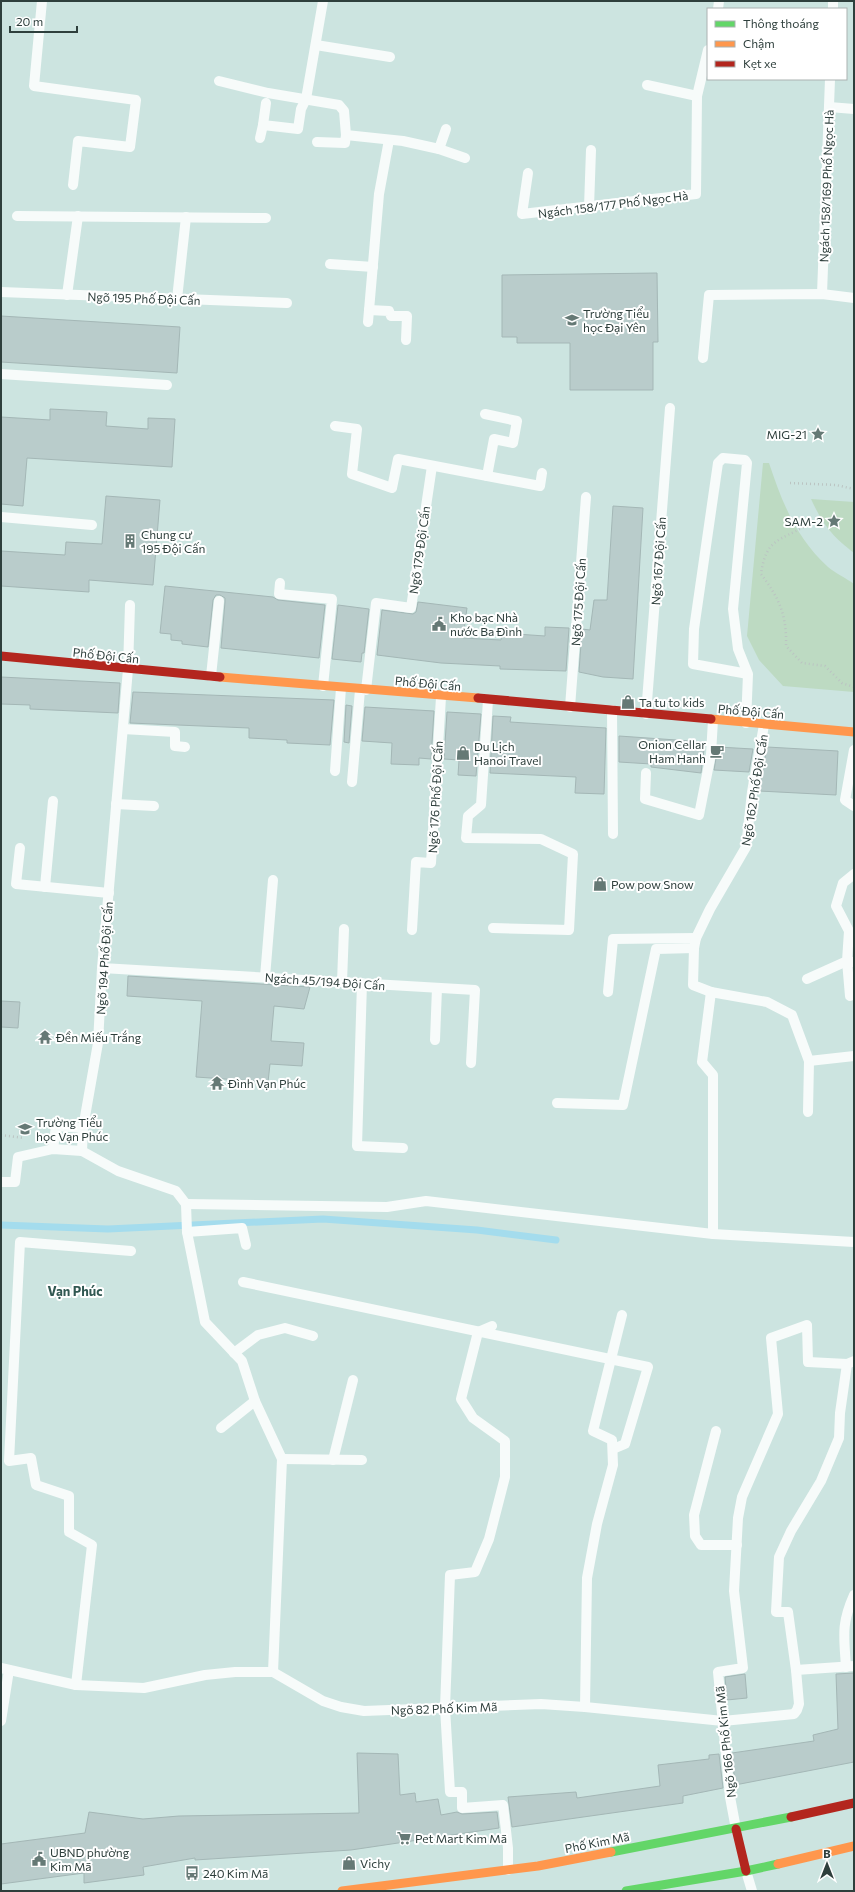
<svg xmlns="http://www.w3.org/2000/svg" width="855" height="1892" viewBox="0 0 855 1892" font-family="Commissioner,sans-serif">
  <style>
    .green { fill: #bddac2 }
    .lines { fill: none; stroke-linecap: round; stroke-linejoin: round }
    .stream { stroke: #a4dced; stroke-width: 7 }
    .building { fill: #b9cccb; stroke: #a4b7b6 }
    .path { stroke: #bbc4c2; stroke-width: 2.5; stroke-dasharray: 1 3; stroke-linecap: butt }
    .lane { stroke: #f7fbfa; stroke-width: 10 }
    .fast { stroke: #63d668; stroke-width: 9 }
    .slow { stroke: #ff974d; stroke-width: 9 }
    .jam { stroke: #b3261e; stroke-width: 9 }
    .labels { text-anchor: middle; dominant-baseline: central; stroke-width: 4; stroke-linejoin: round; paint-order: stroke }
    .street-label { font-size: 12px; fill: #2e3f3c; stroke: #fff }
    .poi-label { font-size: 12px; fill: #2e3f3c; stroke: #fff; text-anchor: start }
    .neighbourhood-label { font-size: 13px; font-weight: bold; fill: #315852; stroke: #fff }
  </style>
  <rect width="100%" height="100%" fill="#cce4e0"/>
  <!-- green -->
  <g class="green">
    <path d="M763 463H769C782 502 796 538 828 567 835 573 846 578 854 584V692L783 686 759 660 747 636Z"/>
    <path d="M811 499 854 502V553C832 536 823 525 811 499Z"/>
  </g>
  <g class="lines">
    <!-- stream -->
    <polyline class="stream" points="1,1225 108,1229 323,1219 477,1230 556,1240"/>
  </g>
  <!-- building -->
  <g class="building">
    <polygon points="657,273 658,342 653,342 653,390 570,390 570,343 517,343 517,337 502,337 502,275"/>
    <polygon points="1,316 180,327 177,373 1,362"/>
    <polygon points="50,409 107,412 106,426 148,429 148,418 175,419 172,467 27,458 23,506 1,504 1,417 50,420"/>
    <polygon points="106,496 160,500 153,585 89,580 89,592 1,586 1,551 65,555 66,542 102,544"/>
    <polygon points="613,506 643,508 633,679 603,677 579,672 582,629 590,630 594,600 607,600"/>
    <polygon points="165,586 273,597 278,600 325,605 319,658 221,648 225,602 225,598 220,595 216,595 213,600 208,647 182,644 182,641 171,640 171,634 160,633"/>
    <polygon points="418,602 467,608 463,638 501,640 502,633 545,636 545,627 569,628 566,671 500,669 500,666 441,663 377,655 382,610 413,614 416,612"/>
    <polygon points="338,605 369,609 364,653 362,653 361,662 332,659"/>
    <polygon points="1,677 120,683 118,713 30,709 30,705 1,704"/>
    <polygon points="133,692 334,700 330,745 287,743 287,740 249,738 249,728 130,723"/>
    <polygon points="346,705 352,706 349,743 344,742"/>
    <polygon points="365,707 434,711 431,759 419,758 419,765 391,764 392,743 362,741"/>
    <polygon points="447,712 481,714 476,776 458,775 459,760 444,759"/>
    <polygon points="493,716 511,717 510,722 606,728 604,794 575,793 576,777 490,773"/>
    <polygon points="619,736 705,742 701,773 651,767 651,764 619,762"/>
    <polygon points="718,747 753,749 749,772 714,770"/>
    <polygon points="767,747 838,751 836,795 759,791"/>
    <polygon points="128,976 310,987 304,1009 274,1006 271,1041 304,1043 302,1066 270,1064 268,1082 196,1077 202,1001 127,996"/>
    <polygon points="1,1001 20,1002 18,1028 1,1027"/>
    <polygon points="854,1673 854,1762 735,1785 732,1753 814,1741 813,1735 838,1729 836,1674"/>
    <polygon points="745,1674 747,1698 727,1700 725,1677"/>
    <polygon points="357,1753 398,1754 400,1795 415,1793 416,1802 438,1799 441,1815 457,1812 462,1814 497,1812 499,1828 351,1850 195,1860 195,1858 143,1867 144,1875 84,1883 84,1873 1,1884 1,1844 85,1833 89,1812 143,1819 179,1816 359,1813"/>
    <polygon points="719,1754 723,1788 683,1796 683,1803 512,1827 508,1797 576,1792 577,1798 660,1786 658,1765 709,1759 709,1755"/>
  </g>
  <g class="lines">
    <!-- path -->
    <g class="path">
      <polyline points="790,483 836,485 854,489"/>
      <path d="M807 525C780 541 766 538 761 574 779 598 787 615 786 646L802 663 825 666 842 683 854 687"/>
      <polyline points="1,1135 24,1138"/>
    </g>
    <!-- lane -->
    <g class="lane">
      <polyline points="42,1 34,86 136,100 130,147 78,141 73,185"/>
      <polyline points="718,9 719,1"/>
      <polyline points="833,9 833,1"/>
      <polyline points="316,45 390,57"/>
      <polyline points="219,81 268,93 339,105 344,111 346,135 403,141 439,149 465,158"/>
      <polyline points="647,85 697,96"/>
      <polyline points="266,103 263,125 298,129 301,109 306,99 323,1"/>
      <polyline points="829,107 854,109"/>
      <polyline points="260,138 263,125"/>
      <polyline points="317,142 345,143 346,135"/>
      <polyline points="439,149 446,129"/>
      <polyline points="528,173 522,214 696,194 697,96 708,50"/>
      <polyline points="589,207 591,150"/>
      <polyline points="17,216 266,218"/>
      <polyline points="330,264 373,267"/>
      <polyline points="1,292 287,303"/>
      <polyline points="822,294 830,79"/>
      <polyline points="67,295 78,216"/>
      <polyline points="177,299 186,217"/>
      <polyline points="369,310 389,311 391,316 407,316 406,340"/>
      <polyline points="368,322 379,194 389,140"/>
      <polyline points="703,358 709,295 822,294 854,298"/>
      <polyline points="1,374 167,385"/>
      <polyline points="485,414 517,421 513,443 494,439 487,476"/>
      <polyline points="335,426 357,429 352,474 392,488 398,459 540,486 542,473"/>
      <polyline points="1,517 92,525"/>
      <polyline points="280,583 279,594 332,599 323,686"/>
      <polyline points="130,605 128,669 102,968 98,1043 83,1128 82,1151 118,1171 176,1191 186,1204"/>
      <polyline points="211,676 219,601"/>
      <polyline points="366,690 376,603 411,608 432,466"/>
      <polyline points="488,700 481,805 468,816 466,838 541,839 573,854 569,930 493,928"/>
      <polyline points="570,707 586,497"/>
      <polyline points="612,710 613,834"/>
      <polyline points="646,714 670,408"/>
      <polyline points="746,723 748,674 738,649 733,609 747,463 745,460 723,458 718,463 694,629 693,664 748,674"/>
      <polyline points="123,729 175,732 175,746 185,747"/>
      <polyline points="854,750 845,800 854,806"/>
      <polyline points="335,771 341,688"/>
      <polyline points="646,773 645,799 699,815 711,754 713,720"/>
      <polyline points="352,782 360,690"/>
      <polyline points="116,804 154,806"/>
      <polyline points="20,848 16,884 109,893"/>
      <polyline points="45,887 53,801"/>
      <polyline points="412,930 416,862 431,863 441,697"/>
      <polyline points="694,948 693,985 711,992"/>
      <polyline points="102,968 475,990 471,1063"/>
      <polyline points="265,977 273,880"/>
      <polyline points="807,979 847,961 849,931 836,906 843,883 854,874"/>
      <polyline points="342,982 344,929"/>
      <polyline points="362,983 357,1146 403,1148"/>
      <polyline points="608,992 613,939 696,938"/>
      <polyline points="850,996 847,961 852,962"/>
      <polyline points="435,1040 437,988"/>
      <polyline points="809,1061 854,1056"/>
      <polyline points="557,1103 623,1105 656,949 694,948 696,938 710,909 746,847 752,792 764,725"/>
      <polyline points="53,1149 56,1126 83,1128"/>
      <polyline points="1,1182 15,1182 18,1157 53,1149 82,1151"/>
      <polyline points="186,1204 387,1207 426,1201 713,1234 854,1242"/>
      <polyline points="186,1204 187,1232 205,1322 242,1361 255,1401 282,1459 273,1672"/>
      <polyline points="187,1232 242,1228 246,1245"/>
      <polyline points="713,1234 713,1075 702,1062 711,992 767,1002 792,1015 809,1061 808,1112"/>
      <polyline points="243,1282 648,1367 625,1444 613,1449"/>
      <polyline points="492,1326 478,1332 461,1399 473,1418 505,1441 505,1477 489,1539 475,1572 450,1575 445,1708 450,1792 462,1792 462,1808 503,1805 508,1848 508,1870"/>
      <polyline points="234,1353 258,1335 285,1328 313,1336"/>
      <polyline points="221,1428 255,1401"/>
      <polyline points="716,1431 694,1515 695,1536 701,1545 737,1545"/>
      <polyline points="282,1459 362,1460"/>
      <polyline points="333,1460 353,1380"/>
      <path d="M846 1667C844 1636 841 1624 854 1595"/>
      <polyline points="1,1668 76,1685 144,1688 205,1675 235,1672 273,1672 323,1701 341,1707 364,1711 541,1704 585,1707 723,1721 794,1714 797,1710 799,1704 796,1670 854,1666"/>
      <polyline points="796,1670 788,1612 776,1612 779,1557 791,1531 821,1481 839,1438 840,1413 847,1364"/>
      <polyline points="76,1685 92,1545 69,1532 69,1496 36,1485 31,1458 9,1461 20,1242 131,1251"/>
      <polyline points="585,1707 587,1578 597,1524 613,1465 612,1440 593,1431 622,1315"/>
      <polyline points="1,1721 9,1670"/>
      <polyline points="736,1829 730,1797 718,1672 743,1668 734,1591 738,1518 742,1497 778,1414 771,1338 807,1325 808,1362 847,1364 854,1361"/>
      <polyline points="746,1871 752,1891"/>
    </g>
    <!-- fast -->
    <g class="fast">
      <polyline points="611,1852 791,1817"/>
      <polyline points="626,1891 746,1871 778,1864"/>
    </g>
    <!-- slow -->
    <g class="slow">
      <polyline points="220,677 478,698"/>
      <polyline points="711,719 854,732"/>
      <polyline points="778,1864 854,1846"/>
      <polyline points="342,1891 538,1866 611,1852"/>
    </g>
    <!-- jam -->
    <g class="jam">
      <polyline points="1,656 220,677"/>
      <polyline points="478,698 711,719"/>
      <polyline points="791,1817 854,1803"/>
      <polyline points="736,1829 746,1871"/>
    </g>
  </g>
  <!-- icons -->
  <defs>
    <symbol id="school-bare" viewBox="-9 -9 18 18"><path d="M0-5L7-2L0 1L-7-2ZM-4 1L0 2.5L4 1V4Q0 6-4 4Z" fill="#657975" stroke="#fff" stroke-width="2.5" paint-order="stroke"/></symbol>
    <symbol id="sight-bare" viewBox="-9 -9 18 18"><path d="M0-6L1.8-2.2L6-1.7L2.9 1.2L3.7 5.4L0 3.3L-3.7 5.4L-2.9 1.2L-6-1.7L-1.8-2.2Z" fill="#657975" stroke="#fff" stroke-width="2.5" paint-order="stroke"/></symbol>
    <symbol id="building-bare" viewBox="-9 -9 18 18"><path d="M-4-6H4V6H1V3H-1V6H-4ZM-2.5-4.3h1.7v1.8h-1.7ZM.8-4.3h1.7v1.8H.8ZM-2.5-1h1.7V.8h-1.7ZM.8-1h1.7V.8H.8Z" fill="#657975" stroke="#fff" stroke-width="2.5" paint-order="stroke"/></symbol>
    <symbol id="civic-bare" viewBox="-9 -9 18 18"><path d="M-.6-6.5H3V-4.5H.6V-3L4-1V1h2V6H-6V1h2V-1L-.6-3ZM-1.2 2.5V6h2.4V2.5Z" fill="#657975" stroke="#fff" stroke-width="2.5" paint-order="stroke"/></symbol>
    <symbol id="shop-bare" viewBox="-9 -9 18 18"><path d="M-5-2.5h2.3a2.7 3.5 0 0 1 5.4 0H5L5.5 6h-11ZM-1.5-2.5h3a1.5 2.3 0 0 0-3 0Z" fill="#657975" stroke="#fff" stroke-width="2.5" paint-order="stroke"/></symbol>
    <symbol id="cafe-bare" viewBox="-9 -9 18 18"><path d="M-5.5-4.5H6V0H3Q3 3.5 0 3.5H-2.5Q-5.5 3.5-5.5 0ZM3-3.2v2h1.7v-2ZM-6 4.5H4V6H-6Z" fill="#657975" stroke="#fff" stroke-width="2.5" paint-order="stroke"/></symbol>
    <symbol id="temple-bare" viewBox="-9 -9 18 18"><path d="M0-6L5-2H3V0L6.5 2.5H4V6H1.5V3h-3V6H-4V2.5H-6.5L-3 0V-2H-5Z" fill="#657975" stroke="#fff" stroke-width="2.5" paint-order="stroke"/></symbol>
    <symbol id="supermarket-bare" viewBox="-9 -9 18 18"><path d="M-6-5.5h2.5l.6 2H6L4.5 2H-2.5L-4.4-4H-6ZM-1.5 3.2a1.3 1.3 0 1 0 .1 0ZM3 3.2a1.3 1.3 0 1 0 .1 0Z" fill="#657975" stroke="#fff" stroke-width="2.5" paint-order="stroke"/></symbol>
    <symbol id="bus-bare" viewBox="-9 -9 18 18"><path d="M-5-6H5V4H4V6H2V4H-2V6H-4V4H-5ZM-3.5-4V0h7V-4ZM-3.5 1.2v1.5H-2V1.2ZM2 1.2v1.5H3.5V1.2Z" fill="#657975" stroke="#fff" stroke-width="2.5" paint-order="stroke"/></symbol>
  </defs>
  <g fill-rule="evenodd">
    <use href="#school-bare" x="562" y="310" width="20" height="20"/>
    <use href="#sight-bare" x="808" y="424" width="20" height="20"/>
    <use href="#sight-bare" x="824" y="511" width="20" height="20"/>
    <use href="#building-bare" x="120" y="531" width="20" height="20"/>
    <use href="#civic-bare" x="429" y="614" width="20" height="20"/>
    <use href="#shop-bare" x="618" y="692" width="20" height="20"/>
    <use href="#cafe-bare" x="707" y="741" width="20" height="20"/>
    <use href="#shop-bare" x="453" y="743" width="20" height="20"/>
    <use href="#shop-bare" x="590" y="874" width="20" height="20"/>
    <use href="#temple-bare" x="35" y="1027" width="20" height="20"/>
    <use href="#temple-bare" x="207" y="1073" width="20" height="20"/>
    <use href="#school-bare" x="15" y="1119" width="20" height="20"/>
    <use href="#supermarket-bare" x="394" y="1828" width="20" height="20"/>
    <use href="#civic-bare" x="29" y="1849" width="20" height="20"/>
    <use href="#shop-bare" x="339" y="1853" width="20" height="20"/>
    <use href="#bus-bare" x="182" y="1863" width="20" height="20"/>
  </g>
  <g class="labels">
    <!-- street labels -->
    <g class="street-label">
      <text transform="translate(826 186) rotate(-88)">Ngách 158/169 Phố Ngọc Hà</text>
      <text transform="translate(613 204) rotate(-7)">Ngách 158/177 Phố Ngọc Hà</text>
      <text transform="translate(144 298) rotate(2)">Ngõ 195 Phố Đội Cấn</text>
      <text transform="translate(419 550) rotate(-82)">Ngõ 179 Đội Cấn</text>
      <text transform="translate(658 561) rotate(-86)">Ngõ 167 Đội Cấn</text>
      <text transform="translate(578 602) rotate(-86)">Ngõ 175 Đội Cấn</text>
      <text transform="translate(106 655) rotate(6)">Phố Đội Cấn</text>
      <text transform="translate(428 683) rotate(5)">Phố Đội Cấn</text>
      <text transform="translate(751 711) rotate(5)">Phố Đội Cấn</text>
      <text transform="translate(754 790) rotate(-81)">Ngõ 162 Phố Đội Cấn</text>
      <text transform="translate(435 797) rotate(-87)">Ngõ 176 Phố Đội Cấn</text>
      <text transform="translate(104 958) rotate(-86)">Ngõ 194 Phố Đội Cấn</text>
      <text transform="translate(325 981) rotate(4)">Ngách 45/194 Đội Cấn</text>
      <text transform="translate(444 1708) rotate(-2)">Ngõ 82 Phố Kim Mã</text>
      <text transform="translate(725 1742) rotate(-96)">Ngõ 166 Phố Kim Mã</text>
      <text transform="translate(597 1842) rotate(-11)">Phố Kim Mã</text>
    </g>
    <!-- poi labels -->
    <g class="poi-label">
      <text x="583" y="313">Trường Tiểu<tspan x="583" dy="14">học Đại Yên</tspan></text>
      <text x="807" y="434" text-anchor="end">MIG-21</text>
      <text x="823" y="521" text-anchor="end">SAM-2</text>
      <text x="141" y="534">Chung cư<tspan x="141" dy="14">195 Đội Cấn</tspan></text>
      <text x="450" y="617">Kho bạc Nhà<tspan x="450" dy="14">nước Ba Đình</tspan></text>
      <text x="639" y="702">Ta tu to kids</text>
      <text x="706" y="744" text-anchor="end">Onion Cellar<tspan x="706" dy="14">Ham Hanh</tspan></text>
      <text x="474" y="746">Du Lịch<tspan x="474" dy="14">Hanoi Travel</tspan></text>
      <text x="611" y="884">Pow pow Snow</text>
      <text x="56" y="1037">Đền Miếu Trắng</text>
      <text x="228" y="1083">Đình Vạn Phúc</text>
      <text x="36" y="1122">Trường Tiểu<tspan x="36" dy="14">học Vạn Phúc</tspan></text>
      <text x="415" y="1838">Pet Mart Kim Mã</text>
      <text x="50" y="1852">UBND phường<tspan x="50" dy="14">Kim Mã</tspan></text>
      <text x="360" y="1863">Vichy</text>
      <text x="203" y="1873">240 Kim Mã</text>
    </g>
    <!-- neighbourhood labels -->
    <g class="neighbourhood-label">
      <text x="75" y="1291">Vạn Phúc</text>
    </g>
  </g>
  <!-- border -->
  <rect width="855" height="1892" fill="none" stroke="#2e3f3c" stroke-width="4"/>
  <!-- legend -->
  <rect x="707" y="8" width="140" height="72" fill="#ffffff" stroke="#abb2b1"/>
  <rect x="715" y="21" width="20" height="6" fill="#63d668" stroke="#abb2b1"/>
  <text x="743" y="28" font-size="12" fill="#2e3f3c">Thông thoáng</text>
  <rect x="715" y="41" width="20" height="6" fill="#ff974d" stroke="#abb2b1"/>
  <text x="743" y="48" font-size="12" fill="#2e3f3c">Chậm</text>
  <rect x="715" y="61" width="20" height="6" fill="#b3261e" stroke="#abb2b1"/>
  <text x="743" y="68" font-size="12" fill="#2e3f3c">Kẹt xe</text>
  <!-- north arrow -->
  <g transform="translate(827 1864)" stroke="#ffffff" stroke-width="3" paint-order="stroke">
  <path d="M0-3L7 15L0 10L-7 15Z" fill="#2e3f3c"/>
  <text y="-6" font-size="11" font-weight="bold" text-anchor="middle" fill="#2e3f3c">B</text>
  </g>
  <!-- scale -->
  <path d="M10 26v6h67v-6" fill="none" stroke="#2e3f3c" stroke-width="2"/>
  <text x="16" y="26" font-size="12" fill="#2e3f3c" stroke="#ffffff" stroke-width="3" paint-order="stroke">20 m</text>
</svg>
